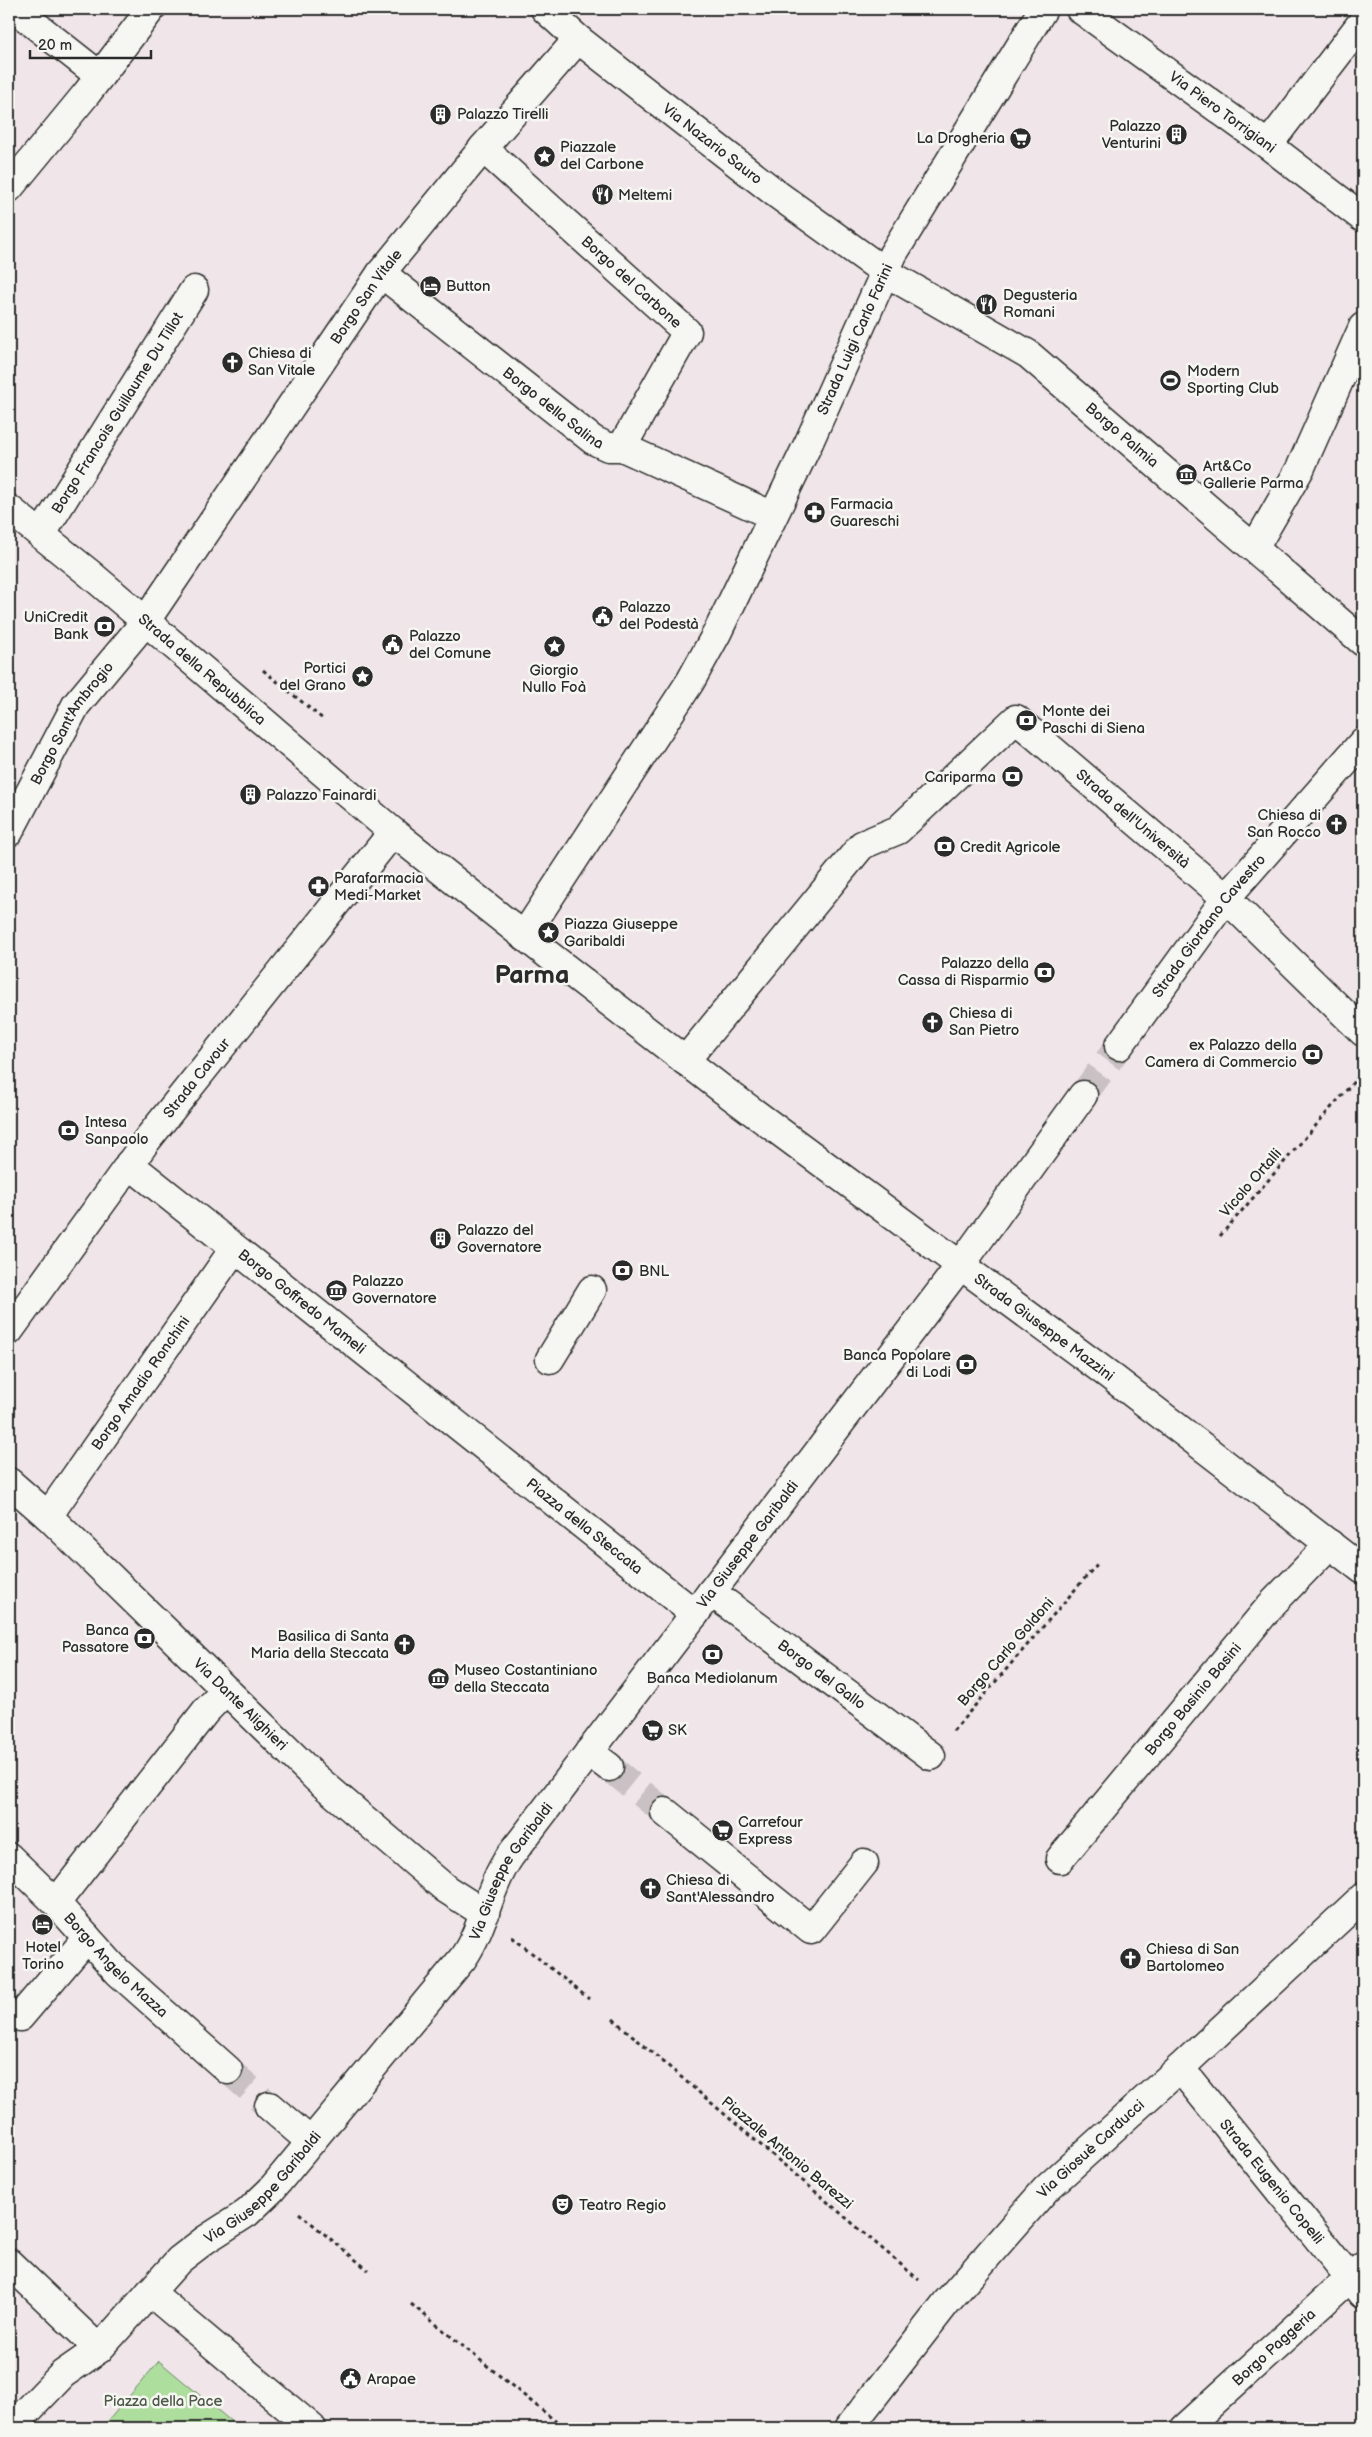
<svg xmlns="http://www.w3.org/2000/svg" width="1372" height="2437" viewBox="0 0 1372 2437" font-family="'Balsamiq Sans',sans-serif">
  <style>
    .green { fill: #adde9e; stroke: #6c8464 }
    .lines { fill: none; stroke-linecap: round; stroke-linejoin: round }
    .minor-tunnel { stroke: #c9c1c3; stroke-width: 28; stroke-dasharray: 28 14; stroke-linecap: butt }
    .minor-casing { stroke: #2b2b2b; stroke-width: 31 }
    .path { stroke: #2b2b2b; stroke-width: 3; stroke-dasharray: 4 4; stroke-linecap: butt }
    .minor { stroke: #f6f6f2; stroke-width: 28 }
    .labels { text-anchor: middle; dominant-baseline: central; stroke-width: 5; stroke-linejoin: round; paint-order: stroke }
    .street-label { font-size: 15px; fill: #2b2b2b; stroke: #f6f6f2 }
    .poi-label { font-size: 15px; fill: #2b2b2b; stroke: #f6f6f2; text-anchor: start }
    .park-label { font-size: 15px; fill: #4c5848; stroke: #f6f6f2 }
    .town-label { font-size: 25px; font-weight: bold; fill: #2b2b2b; stroke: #f6f6f2 }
  </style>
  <rect width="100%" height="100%" fill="#f0e6e9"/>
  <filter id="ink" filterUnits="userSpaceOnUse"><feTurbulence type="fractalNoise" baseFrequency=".02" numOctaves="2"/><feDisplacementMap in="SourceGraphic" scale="10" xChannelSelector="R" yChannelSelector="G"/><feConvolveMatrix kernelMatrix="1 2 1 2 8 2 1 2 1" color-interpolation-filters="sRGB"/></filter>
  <g filter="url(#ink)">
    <!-- green -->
    <polygon class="green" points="159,2361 239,2428 102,2428"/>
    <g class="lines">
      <!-- minor-tunnel -->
      <g class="minor-tunnel">
        <polyline points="1083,1095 1119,1046"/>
        <polyline points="609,1767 665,1812"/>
        <polyline points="228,2070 269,2106"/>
      </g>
      <defs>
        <g id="minor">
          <polyline points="15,9 100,76"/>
          <path id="s1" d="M545 9 578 39 778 195 885 272 1028 354 1363 642"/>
          <path id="s2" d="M1080 9 1268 145 1363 218"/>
          <polyline points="1268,145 1363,21"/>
          <path id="s3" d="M483 148 687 332 622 447"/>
          <polyline points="9,188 87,93 151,9"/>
          <path id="s4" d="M381 273 593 440 608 447H622L773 516"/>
          <path id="s5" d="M9 509 89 573 393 832 524 936 722 1089 1109 1375 1363 1570"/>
          <path id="s6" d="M41 535 194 290"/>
          <polyline points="1255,547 1300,469 1363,327"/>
          <path id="s7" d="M9 832 76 705 145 622 381 273 483 148 578 39"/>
          <path id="s8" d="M524 936 690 682 717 633 809 442 893 254 1043 9"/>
          <path id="s9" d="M1119 1046 1226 898 1363 742"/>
          <path id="s10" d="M685 1061 862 845 898 830 1016 719 1226 898 1363 1032"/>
          <path id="s11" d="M129 1164 695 1614"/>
          <path id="s12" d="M9 1331 147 1140 393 832"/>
          <polyline points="550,1359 592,1290"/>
          <path id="s13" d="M9 1482 48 1516 316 1778 446 1889 485 1914"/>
          <path id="s14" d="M48 1516 234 1249"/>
          <path id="s15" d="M711 1592 931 1756"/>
          <polyline points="589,1752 609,1767"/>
          <polyline points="665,1812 811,1930 864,1863"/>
          <path id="s16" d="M9 1857 56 1903 118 1972 228 2070"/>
          <path id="s17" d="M1060 1859 1272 1604 1330 1544"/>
          <polyline points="56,1903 205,1712 226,1690"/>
          <polyline points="20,2017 87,1938"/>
          <path id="s18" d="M1180 2068 1363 2294"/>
          <polyline points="269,2106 311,2142"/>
          <polyline points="9,2263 99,2349"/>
          <polyline points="150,2292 312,2428"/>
          <path id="s19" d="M11 2428 63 2374 99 2349 179 2260 205 2240 247 2213 271 2190 463 1958C485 1926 488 1888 510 1856L960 1266 1083 1095"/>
          <path id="s20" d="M849 2428 946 2303 1046 2189 1180 2068 1363 1897"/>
          <path id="s21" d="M1185 2428 1362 2267"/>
        </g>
      </defs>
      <!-- minor casing -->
      <use href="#minor" class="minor-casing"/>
      <!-- path -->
      <g class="path">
        <polyline points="263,670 324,720"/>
        <polyline points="1220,1236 1363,1071"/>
        <polyline points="953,1731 1098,1563"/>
        <polyline points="512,1937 589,1999"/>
        <polyline points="613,2019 919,2280"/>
        <polyline points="299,2213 368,2270"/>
        <polyline points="411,2304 564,2428"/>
      </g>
      <!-- minor -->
      <use href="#minor" class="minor"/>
    </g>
  </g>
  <!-- icons -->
  <defs>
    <symbol id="building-disc" viewBox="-11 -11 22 22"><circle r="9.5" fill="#2b2b2b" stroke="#f6f6f2"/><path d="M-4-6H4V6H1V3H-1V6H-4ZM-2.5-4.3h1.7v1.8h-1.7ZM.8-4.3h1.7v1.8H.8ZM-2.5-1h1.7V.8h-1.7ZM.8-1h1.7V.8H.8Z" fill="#fff"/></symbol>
    <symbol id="supermarket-disc" viewBox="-11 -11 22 22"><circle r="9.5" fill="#2b2b2b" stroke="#f6f6f2"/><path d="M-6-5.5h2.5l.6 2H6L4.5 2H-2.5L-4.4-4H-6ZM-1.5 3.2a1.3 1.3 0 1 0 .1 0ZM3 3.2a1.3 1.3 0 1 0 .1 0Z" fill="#fff"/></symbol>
    <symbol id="sight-disc" viewBox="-11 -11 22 22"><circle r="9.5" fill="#2b2b2b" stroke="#f6f6f2"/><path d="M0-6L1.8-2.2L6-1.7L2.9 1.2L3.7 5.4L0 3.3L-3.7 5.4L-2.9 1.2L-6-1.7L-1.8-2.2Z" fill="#fff"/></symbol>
    <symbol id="restaurant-disc" viewBox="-11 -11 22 22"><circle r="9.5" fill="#2b2b2b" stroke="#f6f6f2"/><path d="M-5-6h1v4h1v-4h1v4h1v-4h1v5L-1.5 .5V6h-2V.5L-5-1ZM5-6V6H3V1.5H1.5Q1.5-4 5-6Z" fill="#fff"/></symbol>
    <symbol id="hotel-disc" viewBox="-11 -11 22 22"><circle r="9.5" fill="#2b2b2b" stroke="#f6f6f2"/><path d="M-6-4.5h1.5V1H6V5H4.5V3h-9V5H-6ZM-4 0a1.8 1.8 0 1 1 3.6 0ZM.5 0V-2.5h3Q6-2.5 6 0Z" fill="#fff"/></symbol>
    <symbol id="church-disc" viewBox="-11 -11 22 22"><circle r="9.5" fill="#2b2b2b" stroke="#f6f6f2"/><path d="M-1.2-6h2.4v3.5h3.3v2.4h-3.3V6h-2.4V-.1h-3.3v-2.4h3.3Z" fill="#fff"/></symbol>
    <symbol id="stadium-disc" viewBox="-11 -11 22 22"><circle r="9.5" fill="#2b2b2b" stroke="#f6f6f2"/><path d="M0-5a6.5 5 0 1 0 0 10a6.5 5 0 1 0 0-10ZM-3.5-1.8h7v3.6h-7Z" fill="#fff"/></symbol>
    <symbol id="museum-disc" viewBox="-11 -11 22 22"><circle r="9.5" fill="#2b2b2b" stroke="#f6f6f2"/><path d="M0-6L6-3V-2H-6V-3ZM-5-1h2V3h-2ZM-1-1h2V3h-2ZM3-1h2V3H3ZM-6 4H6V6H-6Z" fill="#fff"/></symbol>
    <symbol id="pharmacy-disc" viewBox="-11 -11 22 22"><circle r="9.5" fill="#2b2b2b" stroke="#f6f6f2"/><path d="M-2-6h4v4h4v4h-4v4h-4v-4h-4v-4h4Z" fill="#fff"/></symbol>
    <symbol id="civic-disc" viewBox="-11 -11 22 22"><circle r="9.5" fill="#2b2b2b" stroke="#f6f6f2"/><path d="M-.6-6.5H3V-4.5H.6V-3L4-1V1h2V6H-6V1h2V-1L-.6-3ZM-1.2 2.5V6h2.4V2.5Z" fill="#fff"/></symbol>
    <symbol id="bank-disc" viewBox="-11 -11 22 22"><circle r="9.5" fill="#2b2b2b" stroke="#f6f6f2"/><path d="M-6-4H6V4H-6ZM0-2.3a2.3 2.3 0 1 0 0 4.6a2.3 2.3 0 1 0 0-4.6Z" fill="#fff"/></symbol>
    <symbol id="theatre-disc" viewBox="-11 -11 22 22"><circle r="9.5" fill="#2b2b2b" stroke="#f6f6f2"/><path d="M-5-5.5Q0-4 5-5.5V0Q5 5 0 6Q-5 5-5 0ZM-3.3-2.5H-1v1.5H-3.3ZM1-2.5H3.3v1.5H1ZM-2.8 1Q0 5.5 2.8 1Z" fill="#fff"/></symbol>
  </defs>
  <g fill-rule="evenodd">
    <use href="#building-disc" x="428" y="102" width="25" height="25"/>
    <use href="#building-disc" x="1164" y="122" width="25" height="25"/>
    <use href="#supermarket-disc" x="1008" y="126" width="25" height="25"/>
    <use href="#sight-disc" x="532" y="144" width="25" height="25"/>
    <use href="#restaurant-disc" x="590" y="182" width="25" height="25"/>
    <use href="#hotel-disc" x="418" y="274" width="25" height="25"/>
    <use href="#restaurant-disc" x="974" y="292" width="25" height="25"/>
    <use href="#church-disc" x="220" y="350" width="25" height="25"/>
    <use href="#stadium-disc" x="1158" y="368" width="25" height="25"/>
    <use href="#museum-disc" x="1174" y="462" width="25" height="25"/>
    <use href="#pharmacy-disc" x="802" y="500" width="25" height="25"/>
    <use href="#civic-disc" x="590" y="604" width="25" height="25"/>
    <use href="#bank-disc" x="92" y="614" width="25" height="25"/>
    <use href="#civic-disc" x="380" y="632" width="25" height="25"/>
    <use href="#sight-disc" x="542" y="634" width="25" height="25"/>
    <use href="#sight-disc" x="350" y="664" width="25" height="25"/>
    <use href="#bank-disc" x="1014" y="708" width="25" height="25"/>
    <use href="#bank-disc" x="1000" y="764" width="25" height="25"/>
    <use href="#building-disc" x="238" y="782" width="25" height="25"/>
    <use href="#church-disc" x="1324" y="812" width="25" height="25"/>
    <use href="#bank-disc" x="932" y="834" width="25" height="25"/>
    <use href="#pharmacy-disc" x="306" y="874" width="25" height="25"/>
    <use href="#sight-disc" x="536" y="920" width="25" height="25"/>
    <use href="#bank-disc" x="1032" y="960" width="25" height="25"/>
    <use href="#church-disc" x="920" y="1010" width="25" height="25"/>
    <use href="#bank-disc" x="1300" y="1042" width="25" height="25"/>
    <use href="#bank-disc" x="56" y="1118" width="25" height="25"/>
    <use href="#building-disc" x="428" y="1226" width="25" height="25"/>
    <use href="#bank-disc" x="610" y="1258" width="25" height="25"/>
    <use href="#museum-disc" x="324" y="1278" width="25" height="25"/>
    <use href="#bank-disc" x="954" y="1352" width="25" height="25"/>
    <use href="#bank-disc" x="132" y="1626" width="25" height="25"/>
    <use href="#church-disc" x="392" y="1632" width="25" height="25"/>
    <use href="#bank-disc" x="700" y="1642" width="25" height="25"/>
    <use href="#museum-disc" x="426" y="1666" width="25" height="25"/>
    <use href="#supermarket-disc" x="640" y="1718" width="25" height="25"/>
    <use href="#supermarket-disc" x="710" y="1818" width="25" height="25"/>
    <use href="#church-disc" x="638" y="1876" width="25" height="25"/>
    <use href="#hotel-disc" x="30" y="1912" width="25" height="25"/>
    <use href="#church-disc" x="1118" y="1946" width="25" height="25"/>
    <use href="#theatre-disc" x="550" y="2192" width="25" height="25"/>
    <use href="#civic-disc" x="338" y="2366" width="25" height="25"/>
  </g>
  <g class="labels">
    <!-- street labels -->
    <g class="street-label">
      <text stroke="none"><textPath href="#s2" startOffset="176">Via Piero Torrigiani</textPath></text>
      <text stroke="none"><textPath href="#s1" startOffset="215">Via Nazario Sauro</textPath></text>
      <text stroke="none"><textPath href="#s3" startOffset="200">Borgo del Carbone</textPath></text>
      <text stroke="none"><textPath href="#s7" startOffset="645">Borgo San Vitale</textPath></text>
      <text stroke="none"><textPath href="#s8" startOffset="684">Strada Luigi Carlo Farini</textPath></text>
      <text stroke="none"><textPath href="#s4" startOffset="219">Borgo della Salina</textPath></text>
      <text stroke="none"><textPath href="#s6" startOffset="144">Borgo Francois Guillaume Du Tillot</textPath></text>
      <text stroke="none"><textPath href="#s1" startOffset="719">Borgo Palmia</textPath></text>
      <text stroke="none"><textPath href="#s5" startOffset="251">Strada della Repubblica</textPath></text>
      <text stroke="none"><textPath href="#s7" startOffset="126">Borgo Sant'Ambrogio</textPath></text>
      <text stroke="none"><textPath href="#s10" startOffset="634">Strada dell'Università</textPath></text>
      <text stroke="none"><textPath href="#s9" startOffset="150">Strada Giordano Cavestro</textPath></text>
      <text stroke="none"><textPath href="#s12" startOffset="315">Strada Cavour</textPath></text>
      <text transform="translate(1251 1183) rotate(-49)">Vicolo Ortalli</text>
      <text stroke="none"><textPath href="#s11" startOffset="221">Borgo Goffredo Mameli</textPath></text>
      <text stroke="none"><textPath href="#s5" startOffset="1320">Strada Giuseppe Mazzini</textPath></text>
      <text stroke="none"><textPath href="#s14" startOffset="162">Borgo Amadio Ronchini</textPath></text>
      <text stroke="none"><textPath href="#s11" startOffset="582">Piazza della Steccata</textPath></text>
      <text stroke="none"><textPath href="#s19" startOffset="1160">Via Giuseppe Garibaldi</textPath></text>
      <text transform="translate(1006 1652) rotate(-49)">Borgo Carlo Goldoni</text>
      <text stroke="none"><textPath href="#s15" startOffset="138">Borgo del Gallo</textPath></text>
      <text stroke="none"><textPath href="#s17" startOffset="208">Borgo Basinio Basini</textPath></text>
      <text stroke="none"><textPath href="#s13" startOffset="321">Via Dante Alighieri</textPath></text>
      <text stroke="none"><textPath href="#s19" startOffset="755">Via Giuseppe Garibaldi</textPath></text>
      <text stroke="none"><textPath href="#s16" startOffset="152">Borgo Angelo Mazza</textPath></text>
      <text stroke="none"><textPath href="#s20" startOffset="370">Via Giosuè Carducci</textPath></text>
      <text transform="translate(787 2153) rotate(40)">Piazzale Antonio Barezzi</text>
      <text stroke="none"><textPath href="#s18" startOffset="146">Strada Eugenio Copelli</textPath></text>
      <text stroke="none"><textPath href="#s19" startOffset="350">Via Giuseppe Garibaldi</textPath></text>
      <text stroke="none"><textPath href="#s21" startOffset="120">Borgo Paggeria</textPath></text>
    </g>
    <!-- poi labels -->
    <g class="poi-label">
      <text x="457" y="114">Palazzo Tirelli</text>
      <text x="1161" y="126" text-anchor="end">Palazzo<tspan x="1161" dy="17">Venturini</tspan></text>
      <text x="1005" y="138" text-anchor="end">La Drogheria</text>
      <text x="560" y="147">Piazzale<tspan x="560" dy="17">del Carbone</tspan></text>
      <text x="618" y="195">Meltemi</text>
      <text x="446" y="286">Button</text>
      <text x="1003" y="295">Degusteria<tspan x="1003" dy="17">Romani</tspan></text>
      <text x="248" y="353">Chiesa di<tspan x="248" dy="17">San Vitale</tspan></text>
      <text x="1187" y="371">Modern<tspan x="1187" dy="17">Sporting Club</tspan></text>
      <text x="1203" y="466">Art&amp;Co<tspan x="1203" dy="17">Gallerie Parma</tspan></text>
      <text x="830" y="504">Farmacia<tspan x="830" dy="17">Guareschi</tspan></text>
      <text x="619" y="607">Palazzo<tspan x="619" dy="17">del Podestà</tspan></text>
      <text x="88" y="617" text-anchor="end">UniCredit<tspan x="88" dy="17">Bank</tspan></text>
      <text x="409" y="636">Palazzo<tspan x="409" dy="17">del Comune</tspan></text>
      <text x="346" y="668" text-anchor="end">Portici<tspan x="346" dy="17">del Grano</tspan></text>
      <text x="554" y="670" text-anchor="middle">Giorgio<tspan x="554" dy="17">Nullo Foà</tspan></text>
      <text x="1042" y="711">Monte dei<tspan x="1042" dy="17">Paschi di Siena</tspan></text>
      <text x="996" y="777" text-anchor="end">Cariparma</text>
      <text x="266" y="795">Palazzo Fainardi</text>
      <text x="1321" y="815" text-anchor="end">Chiesa di<tspan x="1321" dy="17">San Rocco</tspan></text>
      <text x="960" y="847">Credit Agricole</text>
      <text x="334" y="878">Parafarmacia<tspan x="334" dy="17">Medi-Market</tspan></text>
      <text x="564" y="924">Piazza Giuseppe<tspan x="564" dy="17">Garibaldi</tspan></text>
      <text x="1029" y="963" text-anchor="end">Palazzo della<tspan x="1029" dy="17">Cassa di Risparmio</tspan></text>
      <text x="949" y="1013">Chiesa di<tspan x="949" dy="17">San Pietro</tspan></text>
      <text x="1297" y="1045" text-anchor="end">ex Palazzo della<tspan x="1297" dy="17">Camera di Commercio</tspan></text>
      <text x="85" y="1122">Intesa<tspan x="85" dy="17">Sanpaolo</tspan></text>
      <text x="457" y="1230">Palazzo del<tspan x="457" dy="17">Governatore</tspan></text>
      <text x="639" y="1271">BNL</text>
      <text x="352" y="1281">Palazzo<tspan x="352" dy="17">Governatore</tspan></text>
      <text x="951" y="1355" text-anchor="end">Banca Popolare<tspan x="951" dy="17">di Lodi</tspan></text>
      <text x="129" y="1630" text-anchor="end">Banca<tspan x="129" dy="17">Passatore</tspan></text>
      <text x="389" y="1636" text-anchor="end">Basilica di Santa<tspan x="389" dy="17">Maria della Steccata</tspan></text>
      <text x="454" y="1670">Museo Costantiniano<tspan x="454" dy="17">della Steccata</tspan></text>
      <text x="712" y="1678" text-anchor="middle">Banca Mediolanum</text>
      <text x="668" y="1730">SK</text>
      <text x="738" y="1822">Carrefour<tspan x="738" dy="17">Express</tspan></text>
      <text x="666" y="1880">Chiesa di<tspan x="666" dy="17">Sant'Alessandro</tspan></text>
      <text x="43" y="1947" text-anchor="middle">Hotel<tspan x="43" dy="17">Torino</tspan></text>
      <text x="1146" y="1949">Chiesa di San<tspan x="1146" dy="17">Bartolomeo</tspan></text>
      <text x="579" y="2205">Teatro Regio</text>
      <text x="367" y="2379">Arapae</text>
    </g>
    <!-- park labels -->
    <g class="park-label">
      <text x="163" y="2401">Piazza della Pace</text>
    </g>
    <!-- town labels -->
    <g class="town-label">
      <text x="532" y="975">Parma</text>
    </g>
  </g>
  <!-- margin -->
  <rect width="1372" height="2437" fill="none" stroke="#f6f6f2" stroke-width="30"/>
  <rect x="15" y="15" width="1342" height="2407" fill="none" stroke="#2b2b2b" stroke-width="2" filter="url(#ink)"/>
  <!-- scale -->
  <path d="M30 50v8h121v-8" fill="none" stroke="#2b2b2b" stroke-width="2.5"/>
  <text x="38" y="50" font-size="15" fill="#2b2b2b" stroke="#f6f6f2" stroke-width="4" paint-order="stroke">20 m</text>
</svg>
